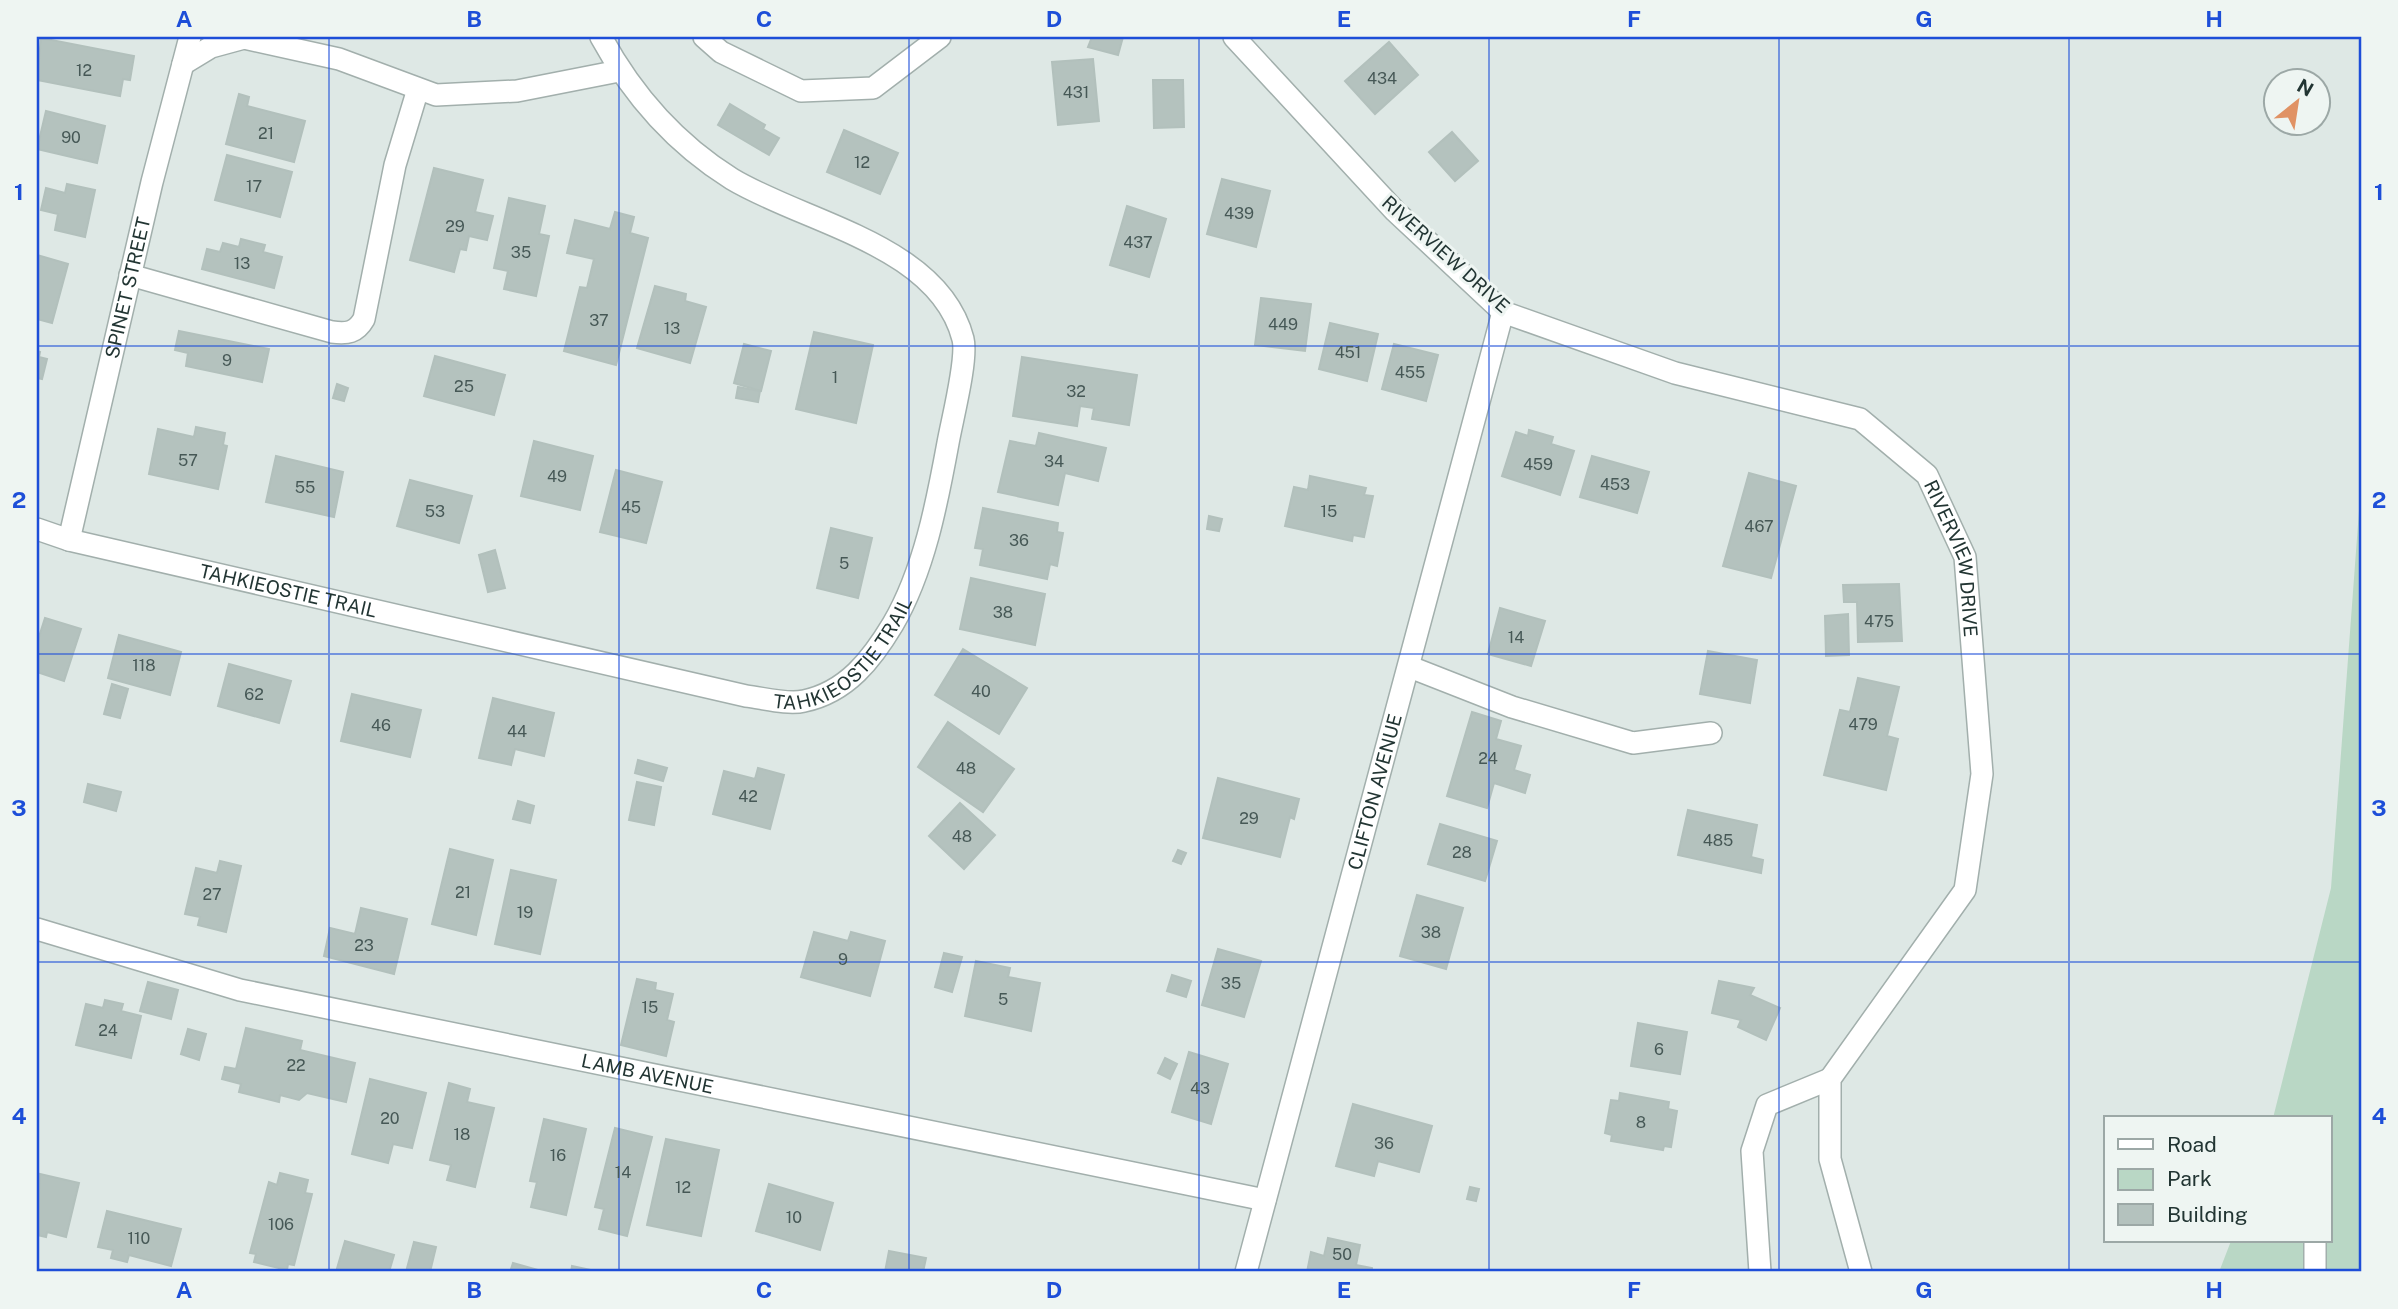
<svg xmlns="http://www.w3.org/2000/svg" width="2398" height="1309" viewBox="0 0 2398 1309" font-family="'Public Sans',sans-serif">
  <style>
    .green { fill: #b9d7c5 }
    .building { fill: #b4c2be; stroke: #b2c0bc; stroke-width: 2 }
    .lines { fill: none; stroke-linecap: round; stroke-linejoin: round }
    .minor-casing { stroke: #a2afac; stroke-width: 24 }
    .minor { stroke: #fff; stroke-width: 21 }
    .grid { fill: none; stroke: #1d4ed8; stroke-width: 2; stroke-opacity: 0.55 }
    .labels { text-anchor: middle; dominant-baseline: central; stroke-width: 6; stroke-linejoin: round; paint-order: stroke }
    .number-label { font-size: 16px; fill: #465856 }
    .street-label { font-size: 19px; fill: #223533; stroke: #eef5f2 }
    .neatline { fill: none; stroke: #1d4ed8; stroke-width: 2.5 }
    .grid-label { font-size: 23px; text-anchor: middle; font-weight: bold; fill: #1d4ed8 }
  </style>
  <rect width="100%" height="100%" fill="#dee8e5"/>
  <!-- green -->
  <polygon class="green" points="2361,484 2361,1272 2219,1272 2231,1241 2330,1241 2330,1118 2273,1118 2331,888"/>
  <!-- building -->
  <g class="building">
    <polygon points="1092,37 1123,37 1118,55 1088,47"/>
    <polygon points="41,38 134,56 130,80 123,79 120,96 37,80"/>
    <polygon points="1389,42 1418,75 1375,114 1345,81"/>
    <polygon points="1093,59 1099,121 1058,125 1052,62"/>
    <polygon points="1153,80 1183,80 1184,127 1154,128"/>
    <polygon points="239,94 249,97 247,106 305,121 294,162 226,144"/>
    <polygon points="730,104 765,125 763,129 779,138 769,155 718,125"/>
    <polygon points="46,111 105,126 97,163 37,149"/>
    <polygon points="844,130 898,153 880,194 827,172"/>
    <polygon points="1452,132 1478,161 1455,181 1429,152"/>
    <polygon points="227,155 292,172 280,217 215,200"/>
    <polygon points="434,168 483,180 475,212 493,216 487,240 469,236 466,250 460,249 454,272 410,260"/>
    <polygon points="1222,179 1270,191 1256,247 1207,234"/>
    <polygon points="67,184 95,190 85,237 55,230 58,214 41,210 46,188 65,193"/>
    <polygon points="509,198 545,206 539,234 549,236 536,296 504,289 508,271 494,268"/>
    <polygon points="1127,206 1166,219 1149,277 1110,265"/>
    <polygon points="615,212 634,217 630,233 648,238 616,365 564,351 580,287 587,288 594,259 567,253 575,220 610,229"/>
    <polygon points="241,239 265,245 263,252 282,257 274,288 202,269 207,249 220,252 223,243 239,247"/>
    <polygon points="37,255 68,264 52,323 37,319"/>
    <polygon points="655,286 686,294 685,301 706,307 690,363 637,348"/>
    <polygon points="1261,298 1311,304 1305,351 1255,345"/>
    <polygon points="1330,323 1378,334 1367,381 1319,369"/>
    <polygon points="179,331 269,349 262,382 186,366 188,353 175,350"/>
    <polygon points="814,332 873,345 856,423 796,409"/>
    <polygon points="744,344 771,351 761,391 734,383"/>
    <polygon points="1394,344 1438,355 1426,401 1382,389"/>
    <polygon points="37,351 40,352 39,357 47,359 42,379 37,378"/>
    <polygon points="435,356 505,375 494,415 424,396"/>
    <polygon points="1022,357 1137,375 1129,425 1092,419 1094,408 1080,406 1077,426 1013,416"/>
    <polygon points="337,384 348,388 344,401 333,398"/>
    <polygon points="738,387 760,391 758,402 736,398"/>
    <polygon points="196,427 225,433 223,445 227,446 218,489 149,474 158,429 194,437"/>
    <polygon points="1529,430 1553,437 1551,444 1574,451 1560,495 1502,476 1516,432 1528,436"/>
    <polygon points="1039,433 1106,448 1098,481 1065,473 1058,505 998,492 1010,441 1036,446"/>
    <polygon points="534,441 593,456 580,510 521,496"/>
    <polygon points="276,456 343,472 334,517 266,502"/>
    <polygon points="1592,456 1649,472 1637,513 1580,497"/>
    <polygon points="616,470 662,482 646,543 600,532"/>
    <polygon points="1749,473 1796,486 1771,578 1723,566"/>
    <polygon points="1310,476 1366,488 1364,495 1373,496 1364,537 1353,535 1352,541 1285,526 1294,487 1308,490"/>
    <polygon points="410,480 472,496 459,543 397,526"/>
    <polygon points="983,508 1058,523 1057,532 1063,533 1057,566 1050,564 1047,579 980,565 983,549 975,548"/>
    <polygon points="1209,516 1222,519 1219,531 1207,529"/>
    <polygon points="831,528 872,538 858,598 817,588"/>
    <polygon points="495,550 505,588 488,592 479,555"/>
    <polygon points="971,578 1045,594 1035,645 960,629"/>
    <polygon points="1899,584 1902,641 1858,642 1857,602 1844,602 1843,585"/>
    <polygon points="1500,608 1545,621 1531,666 1488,654"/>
    <polygon points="1848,614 1849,655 1826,656 1825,616"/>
    <polygon points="45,618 81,629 64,681 37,672 37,643"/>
    <polygon points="119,635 181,652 170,695 108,678"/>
    <polygon points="963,649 1027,688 999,734 935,695"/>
    <polygon points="1708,651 1757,660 1750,703 1700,694"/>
    <polygon points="229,664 291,681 279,723 218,706"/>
    <polygon points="1858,678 1899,687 1887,736 1898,739 1886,790 1824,775 1840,710 1850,712"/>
    <polygon points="112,684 128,689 120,718 104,714"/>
    <polygon points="352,694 421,710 410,757 341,741"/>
    <polygon points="493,698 554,713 544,756 515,749 511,765 479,758"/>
    <polygon points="1472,712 1501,721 1496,739 1521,746 1514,770 1530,775 1525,793 1494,783 1487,808 1447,796"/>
    <polygon points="948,722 1014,769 983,812 918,767"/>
    <polygon points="638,760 667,768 663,781 635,773"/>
    <polygon points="758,768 784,775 770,829 713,814 724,771 755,779"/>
    <polygon points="1218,778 1299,799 1294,819 1290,817 1280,857 1203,838"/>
    <polygon points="637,782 661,787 654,825 629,820"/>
    <polygon points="88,784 121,792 116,811 84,802"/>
    <polygon points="518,801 534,806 530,823 513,819"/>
    <polygon points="960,803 995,835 964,869 929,836"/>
    <polygon points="1688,810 1757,825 1751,857 1763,860 1761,873 1678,855"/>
    <polygon points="1440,824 1497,841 1485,881 1428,864"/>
    <polygon points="450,849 493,860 476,935 432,924"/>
    <polygon points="1178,850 1186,853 1181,864 1173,861"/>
    <polygon points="220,861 241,866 226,932 198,925 200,917 185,914 196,868 217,873"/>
    <polygon points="511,870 556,880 540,954 495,944"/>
    <polygon points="1417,895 1463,908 1446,969 1400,956"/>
    <polygon points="361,908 407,919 394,974 324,956 330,928 355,934"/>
    <polygon points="814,932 848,941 851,932 885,941 870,996 801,977"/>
    <polygon points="1218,949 1261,961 1244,1017 1202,1005"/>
    <polygon points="944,953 962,957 952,992 935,987"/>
    <polygon points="976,961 1010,968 1008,977 1040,983 1031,1031 965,1016"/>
    <polygon points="1172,975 1191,981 1186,997 1167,991"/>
    <polygon points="637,979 656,983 655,990 673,994 667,1020 674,1022 666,1056 621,1045"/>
    <polygon points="1719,981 1754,988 1750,995 1780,1008 1766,1040 1738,1027 1741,1020 1712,1013"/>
    <polygon points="148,982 178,990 171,1019 140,1011"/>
    <polygon points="105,1000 123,1004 121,1011 141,1016 131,1058 76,1045 86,1004 103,1008"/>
    <polygon points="1638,1023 1687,1032 1680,1074 1631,1066"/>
    <polygon points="246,1028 302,1041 300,1050 355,1063 346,1102 307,1093 299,1100 280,1095 279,1102 239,1092 241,1084 222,1079 225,1067 236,1069"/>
    <polygon points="188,1029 206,1034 199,1060 181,1054"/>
    <polygon points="1189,1052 1228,1064 1211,1124 1172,1112"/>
    <polygon points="1165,1058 1177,1064 1170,1079 1158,1073"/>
    <polygon points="370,1079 426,1093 412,1148 393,1144 388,1163 352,1154"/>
    <polygon points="449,1083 470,1089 467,1102 494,1108 475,1187 447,1180 451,1165 430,1160"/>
    <polygon points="1620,1093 1669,1102 1668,1109 1677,1111 1671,1147 1664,1146 1663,1150 1611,1141 1612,1135 1605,1133 1611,1100 1619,1101"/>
    <polygon points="1353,1104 1432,1126 1419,1172 1378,1161 1374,1176 1336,1166"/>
    <polygon points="544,1119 586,1129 566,1215 531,1207 537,1182 530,1181"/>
    <polygon points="615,1128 652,1137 627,1236 599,1229 604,1209 595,1207"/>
    <polygon points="666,1139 719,1150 701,1236 647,1225"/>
    <polygon points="280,1173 308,1180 305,1193 312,1194 294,1265 288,1264 287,1270 254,1262 256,1254 250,1253 269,1182 277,1185"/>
    <polygon points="40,1174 79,1183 66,1237 47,1232 46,1237 37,1235"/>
    <polygon points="769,1184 833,1203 820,1250 756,1231"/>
    <polygon points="1470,1187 1479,1189 1476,1201 1467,1199"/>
    <polygon points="107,1211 181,1229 171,1266 129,1255 127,1262 111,1258 113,1250 98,1247"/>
    <polygon points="1328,1238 1360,1245 1356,1265 1372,1268 1372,1272 1307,1272 1311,1252 1324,1256"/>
    <polygon points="345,1241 394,1255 389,1272 336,1272"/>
    <polygon points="414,1242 436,1247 430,1272 406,1272"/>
    <polygon points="889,1251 926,1258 923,1272 885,1272"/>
    <polygon points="513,1263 545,1272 510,1272"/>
    <polygon points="572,1266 600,1272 571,1272"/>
  </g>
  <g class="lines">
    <defs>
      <g id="minor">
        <polyline points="704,37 721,52 801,91 873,88 940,37"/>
        <path id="s1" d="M1234 37 1395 211 1503 312 1675 373 1860 419 1927 475 1965 557 1982 774 1965 890 1830 1079V1159L1861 1272"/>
        <polyline points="183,64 211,47 244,38 339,59 436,95 517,91 619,71"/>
        <path d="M130 275 332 332C347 334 356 333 364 319L395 165 418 89"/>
        <path id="s2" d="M37 529 69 540 746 696C763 698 788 705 804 701 847 692 872 659 893 624 924 571 937 503 948 443 952 420 968 359 963 339 939 245 805 223 732 179 676 144 632 94 601 37"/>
        <path id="s3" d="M69 540 152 182 190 37"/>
        <polyline points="1410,667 1512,707 1633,743 1711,733"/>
        <path id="s4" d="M37 929 240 990 1265 1200"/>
        <polyline points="2315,1241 2315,1272"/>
        <path id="s5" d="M1246 1272 1503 312"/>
        <polyline points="1760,1272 1752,1151 1767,1105 1830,1079"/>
      </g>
    </defs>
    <!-- minor casing -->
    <use href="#minor" class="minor-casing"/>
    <!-- minor -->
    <use href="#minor" class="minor"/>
  </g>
  <!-- grid -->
  <path class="grid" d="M329 37V1272M619 37V1272M909 37V1272M1199 37V1272M1489 37V1272M1779 37V1272M2069 37V1272M37 346H2361M37 654H2361M37 962H2361"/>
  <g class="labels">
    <!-- number labels -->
    <g class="number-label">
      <text x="84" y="70">12</text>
      <text x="1382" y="78">434</text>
      <text x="1076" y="92">431</text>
      <text x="266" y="133">21</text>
      <text x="71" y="137">90</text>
      <text x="862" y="162">12</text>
      <text x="254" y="186">17</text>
      <text x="1239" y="213">439</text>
      <text x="455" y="226">29</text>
      <text x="1138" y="242">437</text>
      <text x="521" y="252">35</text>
      <text x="242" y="263">13</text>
      <text x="599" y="320">37</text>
      <text x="1283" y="324">449</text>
      <text x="672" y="328">13</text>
      <text x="1348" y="352">451</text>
      <text x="227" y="360">9</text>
      <text x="1410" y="372">455</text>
      <text x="835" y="377">1</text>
      <text x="464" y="386">25</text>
      <text x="1076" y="391">32</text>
      <text x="188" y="460">57</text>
      <text x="1054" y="461">34</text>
      <text x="1538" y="464">459</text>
      <text x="557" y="476">49</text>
      <text x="1615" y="484">453</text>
      <text x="305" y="487">55</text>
      <text x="631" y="507">45</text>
      <text x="435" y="511">53</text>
      <text x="1329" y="511">15</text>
      <text x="1759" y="526">467</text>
      <text x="1019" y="540">36</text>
      <text x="844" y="563">5</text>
      <text x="1003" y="612">38</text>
      <text x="1879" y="621">475</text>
      <text x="1516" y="637">14</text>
      <text x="144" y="665">118</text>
      <text x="981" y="691">40</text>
      <text x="254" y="694">62</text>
      <text x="1863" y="724">479</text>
      <text x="381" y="725">46</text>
      <text x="517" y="731">44</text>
      <text x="1488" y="758">24</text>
      <text x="966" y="768">48</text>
      <text x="748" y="796">42</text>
      <text x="1249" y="818">29</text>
      <text x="962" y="836">48</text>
      <text x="1718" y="840">485</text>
      <text x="1462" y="852">28</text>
      <text x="463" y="892">21</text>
      <text x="212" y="894">27</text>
      <text x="525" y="912">19</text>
      <text x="1431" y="932">38</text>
      <text x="364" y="945">23</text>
      <text x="843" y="959">9</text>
      <text x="1231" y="983">35</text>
      <text x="1003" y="999">5</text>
      <text x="650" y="1007">15</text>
      <text x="108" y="1030">24</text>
      <text x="1659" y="1049">6</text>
      <text x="296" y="1065">22</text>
      <text x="1200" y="1088">43</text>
      <text x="390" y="1118">20</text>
      <text x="1641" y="1122">8</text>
      <text x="462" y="1134">18</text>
      <text x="1384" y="1143">36</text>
      <text x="558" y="1155">16</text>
      <text x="623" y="1172">14</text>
      <text x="683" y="1187">12</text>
      <text x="794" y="1217">10</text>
      <text x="281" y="1224">106</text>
      <text x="139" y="1238">110</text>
      <text x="1342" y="1254">50</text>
    </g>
    <!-- street labels -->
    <g class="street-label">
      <text transform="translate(1446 254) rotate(42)">RIVERVIEW DRIVE</text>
      <text stroke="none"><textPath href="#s3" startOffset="259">SPINET STREET</textPath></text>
      <text stroke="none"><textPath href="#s1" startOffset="934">RIVERVIEW DRIVE</textPath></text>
      <text stroke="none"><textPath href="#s2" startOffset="259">TAHKIEOSTIE TRAIL</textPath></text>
      <text stroke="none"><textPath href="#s2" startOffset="847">TAHKIEOSTIE TRAIL</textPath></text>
      <text stroke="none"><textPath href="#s5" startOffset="497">CLIFTON AVENUE</textPath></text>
      <text stroke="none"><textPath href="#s4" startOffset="628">LAMB AVENUE</textPath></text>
    </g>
  </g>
  <!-- border -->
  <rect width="2398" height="1309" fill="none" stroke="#eef5f2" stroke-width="77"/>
  <!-- legend -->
  <rect x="2104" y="1116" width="228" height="126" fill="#eef5f2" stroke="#9ca8a6" stroke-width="2"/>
  <rect x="2118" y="1139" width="35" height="10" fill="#ffffff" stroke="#9ca8a6" stroke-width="2"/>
  <text x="2167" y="1152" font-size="21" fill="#223533">Road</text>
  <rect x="2118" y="1169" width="35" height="21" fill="#b9d7c5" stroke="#9ca8a6" stroke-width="2"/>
  <text x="2167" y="1186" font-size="21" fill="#223533">Park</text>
  <rect x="2118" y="1204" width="35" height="21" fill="#b4c2be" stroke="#9ca8a6" stroke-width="2"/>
  <text x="2167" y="1222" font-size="21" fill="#223533">Building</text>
  <!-- north arrow -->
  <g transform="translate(2297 102) rotate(30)"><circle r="33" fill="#eef5f2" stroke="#9ca8a6" stroke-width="2"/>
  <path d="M0-5L12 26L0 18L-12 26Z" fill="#e09264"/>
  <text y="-10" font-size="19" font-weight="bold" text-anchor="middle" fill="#223533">N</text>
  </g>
  <rect x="38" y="38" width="2322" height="1232" class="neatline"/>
  <g class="grid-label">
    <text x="184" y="27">A</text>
    <text x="474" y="27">B</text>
    <text x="764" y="27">C</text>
    <text x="1054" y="27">D</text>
    <text x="1344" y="27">E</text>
    <text x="1634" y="27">F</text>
    <text x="1924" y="27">G</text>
    <text x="2214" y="27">H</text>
    <text x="19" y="200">1</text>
    <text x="2379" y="200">1</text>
    <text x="19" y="508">2</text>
    <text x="2379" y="508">2</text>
    <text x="19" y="816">3</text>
    <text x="2379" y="816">3</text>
    <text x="19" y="1124">4</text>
    <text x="2379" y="1124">4</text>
    <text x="184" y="1298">A</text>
    <text x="474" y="1298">B</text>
    <text x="764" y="1298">C</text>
    <text x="1054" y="1298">D</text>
    <text x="1344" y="1298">E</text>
    <text x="1634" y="1298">F</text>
    <text x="1924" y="1298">G</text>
    <text x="2214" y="1298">H</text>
  </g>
</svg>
